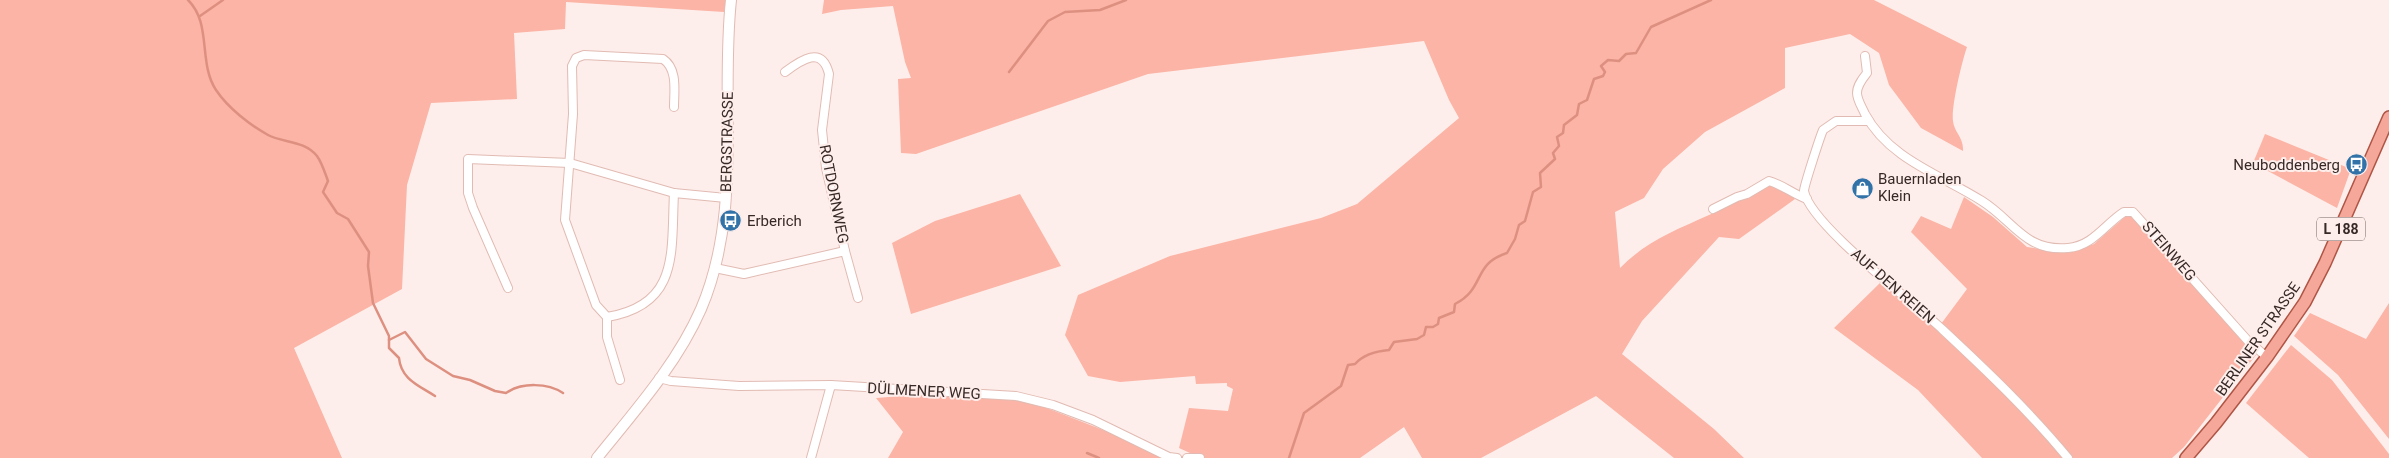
<svg xmlns="http://www.w3.org/2000/svg" width="2389" height="458" viewBox="0 0 2389 458" font-family="Roboto,sans-serif">
  <style>
    .green { fill: #fbb4a5 }
    .lines { fill: none; stroke-linecap: round; stroke-linejoin: round }
    .stream { stroke: #dd9080; stroke-width: 2.5 }
    .street-casing { stroke: #e1bbb3; stroke-width: 10 }
    .secondary-casing { stroke: #e1bbb3; stroke-width: 12 }
    .primary-casing { stroke: #af5545; stroke-width: 14 }
    .street { stroke: #fff; stroke-width: 8 }
    .secondary { stroke: #fff; stroke-width: 10 }
    .primary { stroke: #f5a79a; stroke-width: 11 }
    .labels { text-anchor: middle; dominant-baseline: central; stroke-width: 4; stroke-linejoin: round; paint-order: stroke }
    .shield { fill: #feeeeb; stroke: #736461; stroke-width: 1 }
    .shield-label { font-size: 14px; font-weight: bold; fill: #372926 }
    .street-label { font-size: 15px; fill: #372926; stroke: #feeeeb }
    .poi-label { font-size: 15px; fill: #372926; stroke: #feeeeb; text-anchor: start }
  </style>
  <rect width="100%" height="100%" fill="#feeeeb"/>
  <!-- green -->
  <g class="green">
    <polygon points="0,0 726,0 724,12 566,2 565,29 514,33 517,99 431,103 407,185 402,289 294,348 342,458 0,458"/>
    <path d="M824 0H1874L1967 47C1962 61 1951 107 1953 121 1954 132 1964 138 1963 151L1921 128 1889 85 1879 53 1850 34 1785 48V88L1705 132 1663 169 1644 198 1615 212 1620 268C1648 240 1674 231 1709 215 1730 206 1750 194 1771 183L1781 187 1795 199 1739 239 1719 237 1642 321 1622 354 1714 429 1744 458H1674L1596 396 1481 458H1422L1404 427 1360 458H1201L1179 448 1189 408 1228 411 1233 389 1227 386V383L1196 384 1195 376 1120 382 1088 376 1065 335 1078 295 1170 256 1321 218 1357 204 1459 118 1449 100 1424 41 1148 74 916 154 901 153 898 79 911 78 905 62 893 6 841 10 822 14Z"/>
    <polygon points="2265,134 2351,169 2337,208 2253,163"/>
    <polygon points="1020,194 1061,266 911,314 892,243 935,221"/>
    <polygon points="1964,197 1993,217 2027,247 2068,253 2094,244 2127,215 2135,216 2256,355 2184,447 2172,458 1982,458 1918,390 1834,328 1882,281 1938,328 1967,289 1911,232 1921,216 1951,229"/>
    <polygon points="2389,303 2389,439 2338,375 2294,336 2310,313 2366,339"/>
    <polygon points="2291,345 2332,380 2389,454 2389,458 2309,458 2246,403"/>
    <polygon points="915,395 1016,396 1162,453 1198,458 888,458 903,432 876,398"/>
  </g>
  <g class="lines">
    <!-- stream -->
    <g class="stream">
      <path d="M188 0C212 23 198 63 216 90 228 108 250 125 268 135 283 143 304 140 317 156 322 163 325 173 328 181L323 192 337 213 348 219 369 252 368 266 373 303 389 336V348L399 358C401 379 418 385 435 396"/>
      <polyline points="200,16 223,0"/>
      <polyline points="1009,72 1048,21 1065,12 1100,10 1126,0"/>
      <path d="M389 340 405 332 426 359 453 376 470 380 495 391 506 393C522 382 548 383 563 393"/>
      <polyline points="1087,453 1099,458"/>
      <path d="M1289 458 1304 413 1341 386 1348 365 1355 364C1364 354 1377 351 1389 350L1394 342 1417 339 1424 335 1426 327H1433L1438 324 1439 318 1454 312 1455 304C1486 288 1472 264 1507 253L1515 239 1519 225 1525 221 1533 192 1541 187 1540 173 1555 159 1553 153 1559 146 1557 137 1563 133 1564 125 1577 115 1579 104 1587 100 1594 79 1603 76 1605 72 1601 66 1608 60 1619 61 1626 54 1636 53 1651 27 1711 0"/>
    </g>
    <defs>
      <g id="street">
        <path d="M1865 56 1867 73C1863 78 1857 85 1857 93 1857 100 1862 107 1865 114 1889 159 1941 175 1982 201 2014 221 2025 252 2068 248 2093 246 2105 224 2124 212H2133L2249 342 2267 357"/>
        <path d="M785 72C801 60 822 45 829 74L822 130 826 168 845 251"/>
        <path d="M1869 121H1836L1823 130C1820 137 1804 186 1804 191 1810 225 1915 303 1943 330 1987 371 2030 412 2068 458"/>
        <path d="M1713 209 1737 197 1747 194 1769 181C1783 185 1793 194 1807 199"/>
        <polyline points="715,268 744,274 845,251 858,298"/>
        <polyline points="508,288 473,208 468,193 468,159 570,163 674,193 726,198"/>
        <path d="M607 317C680 305 671 252 674 193"/>
        <polyline points="659,378 671,381 739,386 831,385 1016,396 1053,405 1093,420 1169,457 1177,458"/>
        <path d="M620 380 607 337V317L596 305 565 220 573 114 572 66 576 58 584 55 663 59C678 69 674 91 674 107"/>
        <polyline points="811,458 831,385"/>
        <polyline points="1187,458 1200,458"/>
      </g>
      <path id="secondary" d="M597 458C634 412 677 364 701 309 743 211 720 102 731 0"/>
      <polyline id="primary" points="2186,458 2216,423 2267,357 2305,302 2325,263 2389,117"/>
    </defs>
    <!-- street casing -->
    <use href="#street" class="street-casing"/>
    <!-- secondary casing -->
    <use href="#secondary" class="secondary-casing"/>
    <!-- primary casing -->
    <use href="#primary" class="primary-casing"/>
    <!-- street -->
    <use href="#street" class="street"/>
    <!-- secondary -->
    <use href="#secondary" class="secondary"/>
    <!-- primary -->
    <use href="#primary" class="primary"/>
  </g>
  <!-- icons -->
  <defs>
    <symbol id="bus-disc" viewBox="-11 -11 22 22"><circle r="9.5" fill="#3172a8" stroke="#feeeeb"/><path d="M-5-6H5V4H4V6H2V4H-2V6H-4V4H-5ZM-3.5-4V0h7V-4ZM-3.5 1.2v1.5H-2V1.2ZM2 1.2v1.5H3.5V1.2Z" fill="#fff"/></symbol>
    <symbol id="shop-disc" viewBox="-11 -11 22 22"><circle r="9.5" fill="#3172a8" stroke="#feeeeb"/><path d="M-5-2.5h2.3a2.7 3.5 0 0 1 5.4 0H5L5.5 6h-11ZM-1.5-2.5h3a1.5 2.3 0 0 0-3 0Z" fill="#fff"/></symbol>
  </defs>
  <g fill-rule="evenodd">
    <use href="#bus-disc" x="2344" y="152" width="25" height="25"/>
    <use href="#shop-disc" x="1850" y="176" width="25" height="25"/>
    <use href="#bus-disc" x="718" y="208" width="25" height="25"/>
  </g>
  <g class="labels">
    <!-- shield labels -->
    <rect class="shield" x="2317" y="217.5" width="48" height="23" rx="4"/>
    <g class="shield-label">
      <text x="2341" y="229">L 188</text>
    </g>
    <!-- street labels -->
    <g class="street-label">
      <text transform="translate(727 142) rotate(-89)">BERGSTRASSE</text>
      <text transform="translate(834 194) rotate(79)">ROTDORNWEG</text>
      <text transform="translate(2169 251) rotate(49)">STEINWEG</text>
      <text transform="translate(1893 286) rotate(41)">AUF DEN REIEN</text>
      <text transform="translate(2258 339) rotate(-55)">BERLINER STRASSE</text>
      <text transform="translate(924 391) rotate(3)">DÜLMENER WEG</text>
    </g>
    <!-- poi labels -->
    <g class="poi-label">
      <text x="2340" y="165" text-anchor="end">Neuboddenberg</text>
      <text x="1878" y="179">Bauernladen<tspan x="1878" dy="17">Klein</tspan></text>
      <text x="747" y="221">Erberich</text>
    </g>
  </g>
</svg>
